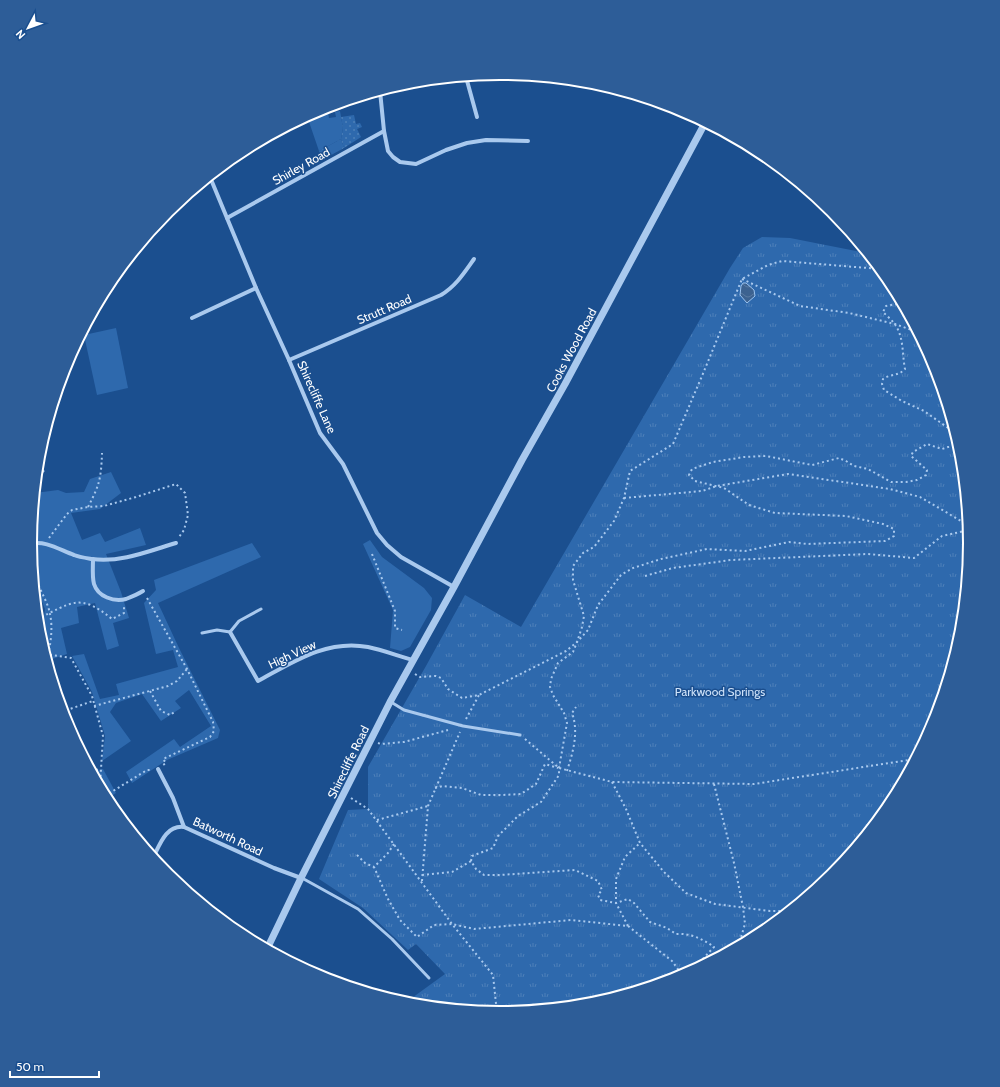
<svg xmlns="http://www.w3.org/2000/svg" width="1000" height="1087" viewBox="0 0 1000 1087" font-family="Cabin,sans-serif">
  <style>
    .grass { fill: #2e69ad }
    .forest { fill: url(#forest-crowns) }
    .park { fill: url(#park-tufts) }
    .garden { fill: url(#garden-dots) }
    .water { fill: url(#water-waves); stroke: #9cc4f0 }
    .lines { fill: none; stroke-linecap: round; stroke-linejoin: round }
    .path { stroke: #a9c9ee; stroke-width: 2; stroke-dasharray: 2 3; stroke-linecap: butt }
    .service { stroke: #a9c9ee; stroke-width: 3 }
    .minor { stroke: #a9c9ee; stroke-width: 4 }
    .tertiary { stroke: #a9c9ee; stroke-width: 7 }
    .labels { text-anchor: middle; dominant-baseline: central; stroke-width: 3; stroke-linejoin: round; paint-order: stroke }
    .street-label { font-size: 12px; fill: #fff; stroke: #1b4f8f }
    .park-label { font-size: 12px; fill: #cfe3fa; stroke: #1b4f8f }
    .rim { fill: none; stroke: #fff; stroke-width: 2 }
  </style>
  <defs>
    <pattern id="forest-crowns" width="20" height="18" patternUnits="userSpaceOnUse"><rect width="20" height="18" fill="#2e69ad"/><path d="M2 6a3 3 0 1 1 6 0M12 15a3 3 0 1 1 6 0" fill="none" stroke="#4d80b9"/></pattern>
    <pattern id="park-tufts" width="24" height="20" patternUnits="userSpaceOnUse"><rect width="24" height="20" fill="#2e69ad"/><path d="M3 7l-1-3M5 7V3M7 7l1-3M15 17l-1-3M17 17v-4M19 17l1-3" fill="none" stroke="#4d80b9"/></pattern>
    <pattern id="garden-dots" width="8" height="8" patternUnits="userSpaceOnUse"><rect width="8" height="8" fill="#2e69ad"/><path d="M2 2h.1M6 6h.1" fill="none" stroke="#4d80b9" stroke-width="1.8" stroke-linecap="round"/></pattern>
    <pattern id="water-waves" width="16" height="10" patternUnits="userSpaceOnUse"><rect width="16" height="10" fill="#3c6290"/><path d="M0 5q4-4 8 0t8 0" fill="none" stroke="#597aa1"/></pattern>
  </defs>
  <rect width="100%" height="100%" fill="#1b4f8f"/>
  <!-- grass -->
  <g class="grass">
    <polygon points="327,107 329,118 336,117 335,112 340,111 343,128 341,139 319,151 307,116"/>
    <polygon points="116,328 128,388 97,395 84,335"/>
    <polygon points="111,472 121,493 100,509 71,513 82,540 100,533 105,542 140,528 146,545 106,554 121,592 129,618 113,623 119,646 107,650 95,603 77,607 79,623 61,628 67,654 49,660 52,672 50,672 41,640 45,609 34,582 30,543 35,493 58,490 66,493 84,492 90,479"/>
    <polygon points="370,540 382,557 424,588 432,598 431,610 410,647 401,651 390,648 393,610 363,544"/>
    <polygon points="252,543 261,557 158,603 179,648 220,730 218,738 167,760 132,783 126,772 174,739 180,747 211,726 189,690 175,701 181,708 161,721 142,694 116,703 110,712 131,741 102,761 105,736 92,692 72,656 84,654 100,699 119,695 116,684 178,667 173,650 156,654 144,603 156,590 154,580"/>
    <polygon points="103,769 116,793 106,799 91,771"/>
  </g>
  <!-- forest -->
  <polygon class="forest" points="341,139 344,148 322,160 319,151"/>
  <!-- park -->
  <polygon class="park" points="762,237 790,238 866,253 891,283 934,364 961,452 970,544 961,635 934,724 891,805 832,876 761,934 680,978 591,1005 500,1013 405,1003 445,974 416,944 408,950 363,908 319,879 348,810 368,809 368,767 426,666 465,595 521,627 730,268 743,248"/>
  <!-- garden -->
  <polygon class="garden" points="354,115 356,124 360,123 362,127 357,129 361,137 344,148 341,139 343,128 341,117"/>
  <!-- water -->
  <polygon class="water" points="743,283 746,283 754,290 755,296 747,303 740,295 741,286"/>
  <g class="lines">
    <!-- path -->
    <g class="path">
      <polyline points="742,279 800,306 849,313 895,324 917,332"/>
      <path d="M902 303 886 306 883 312C887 316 893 321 896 326 904 339 902 354 905 369 899 376 890 374 883 379L882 384 884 390 902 401 924 411 951 430 954 429"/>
      <polyline points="624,498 702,491 717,486 788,474 890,489 920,497 968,525"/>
      <path d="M88 507C100 484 101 478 102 453"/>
      <polyline points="49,538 67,514 72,510 88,507 104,506 136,497 176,484 185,493 188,515 184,530 179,537"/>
      <polyline points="372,554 395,611 395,628 402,630"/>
      <path d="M31 557 35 564C32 581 47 597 50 614 53 627 51 647 46 660"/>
      <polyline points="645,576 673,568 731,560 868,554 914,558 942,536 969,530"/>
      <polyline points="147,598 187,669 213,722 214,731 210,737 163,759 166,763 163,765"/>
      <path d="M37 619C72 603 79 592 112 619L124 613V607"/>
      <polyline points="45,654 71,658 92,696 103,736 100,786"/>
      <polyline points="415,674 420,677 436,676 441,678 448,689 462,698 479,695 566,651 577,642 582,627 584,616 573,580 573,566 583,553 594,547 614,521 624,498 630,471 673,444 702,376 742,279 768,265 782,261 880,269"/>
      <polyline points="150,691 161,711 170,715 176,711"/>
      <polyline points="94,706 168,686 177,681 187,669"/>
      <polyline points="61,709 67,710 93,701"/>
      <polyline points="466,719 479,695"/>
      <polyline points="525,739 559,768 612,782 754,784 915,759"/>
      <polyline points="378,743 381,744 404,742 448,730"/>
      <polyline points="91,771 100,769"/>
      <path d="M567 771C573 752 579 732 572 713L576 707"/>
      <polyline points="612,782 626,809 640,843 664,872 686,893 715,904 770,911 790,911"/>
      <polyline points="714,784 734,863 743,907 745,924 738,947"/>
      <polyline points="901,785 904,776 913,760"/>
      <polyline points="435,788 443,786 462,788 481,795 502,795 521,794 536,784 545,764 558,768"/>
      <polyline points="105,796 147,770 150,770"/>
      <polyline points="351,798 368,809 452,924 474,929 571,920 628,926 672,961 683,976"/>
      <polyline points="377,820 428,806"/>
      <polyline points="394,844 388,853 374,867 388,899 400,920 417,937 434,925 452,924 493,975 497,1013"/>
      <polyline points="357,855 365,863 374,867"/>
      <polyline points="422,875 452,872 471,861"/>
      <polyline points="422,881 428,806 460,732"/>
      <polyline points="628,926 616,903 616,879 625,857 640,843"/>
      <path d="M699 967 698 964 714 947C703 939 690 933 676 934L667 928 650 922 634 903 628 899 616 903 600 900 598 895 602 890 598 881 575 870 500 875H484L476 869 471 861 472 856 493 848 498 836 518 816 541 802 559 775V768L567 723 564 713 553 695 550 687 551 679 558 663 573 652 577 642 588 630 598 605 621 575 633 568 661 559 707 549 745 551 789 542 807 544 885 541 894 536V529L883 524 846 516 775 513 749 505 724 488 695 481 689 475 692 469 713 462 744 457 766 456 812 465 839 458 846 461 854 466 868 469 891 482H906L917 480 926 475 927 470 911 456 913 452 927 444 942 449 948 447 959 446"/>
    </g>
    <!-- service -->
    <g class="service">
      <polyline points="37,475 43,471"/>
      <polyline points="202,633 217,630 230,632 239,621 261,609"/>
      <polyline points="391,702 404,710 463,726 520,735"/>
      <polyline points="302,878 358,909 392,939 429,978"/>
    </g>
    <!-- minor -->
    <g class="minor">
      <polyline points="466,77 477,117"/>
      <polyline points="380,91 384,131 388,151 393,157 400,162 416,164 446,150 467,143 486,140 528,141"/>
      <polyline points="210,177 256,288 289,360 320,433 343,464 377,533 387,545 401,557 454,587"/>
      <polyline points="227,218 384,131"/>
      <polyline points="192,318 256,288"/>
      <path d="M289 360 441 295C456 286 464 273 474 259"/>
      <path d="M30 544C45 540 60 550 74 555 79 557 86 558 92 559 120 563 149 551 176 543"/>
      <path d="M93 559C93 567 92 577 94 584 98 597 114 602 126 599 131 597 138 594 143 591"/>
      <path d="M230 632 258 681C293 662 327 639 368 647 383 650 398 656 413 660"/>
      <polyline points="158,769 173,798 184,827"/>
      <path d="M153 858C160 844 166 825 184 827L274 868 301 878"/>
    </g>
    <!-- tertiary -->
    <polyline class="tertiary" points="267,949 301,878 390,702 454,587 522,460 565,384 705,123"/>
  </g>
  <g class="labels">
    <!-- street labels -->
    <g class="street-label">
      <text transform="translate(301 166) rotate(-29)">Shirley Road</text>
      <text transform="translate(384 309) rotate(-23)">Strutt Road</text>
      <text transform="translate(571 350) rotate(-62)">Cooks Wood Road</text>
      <text transform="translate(317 397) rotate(66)">Shirecliffe Lane</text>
      <text transform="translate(292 654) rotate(-25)">High View</text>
      <text transform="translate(348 762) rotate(-64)">Shirecliffe Road</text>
      <text transform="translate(228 836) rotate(25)">Batworth Road</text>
    </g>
    <!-- park labels -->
    <g class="park-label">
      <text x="720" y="691">Parkwood Springs</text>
    </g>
  </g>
  <!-- crop -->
  <path d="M0 0H1000V1087H0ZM37 543a463 463 0 1 1 926 0a463 463 0 1 1-926 0Z" fill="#2d5d98" fill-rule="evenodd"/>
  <path class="rim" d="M37 543a463 463 0 1 1 926 0a463 463 0 1 1-926 0Z"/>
  <!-- north arrow -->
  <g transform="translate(28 28) rotate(229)" stroke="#1b4f8f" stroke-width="3" paint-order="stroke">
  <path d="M0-3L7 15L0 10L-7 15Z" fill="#ffffff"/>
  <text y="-6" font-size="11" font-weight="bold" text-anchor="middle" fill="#ffffff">N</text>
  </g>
  <!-- scale -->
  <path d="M10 1071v6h89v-6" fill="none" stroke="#ffffff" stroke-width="2"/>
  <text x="16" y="1071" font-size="12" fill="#ffffff" stroke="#1b4f8f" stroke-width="3" paint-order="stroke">50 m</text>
</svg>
